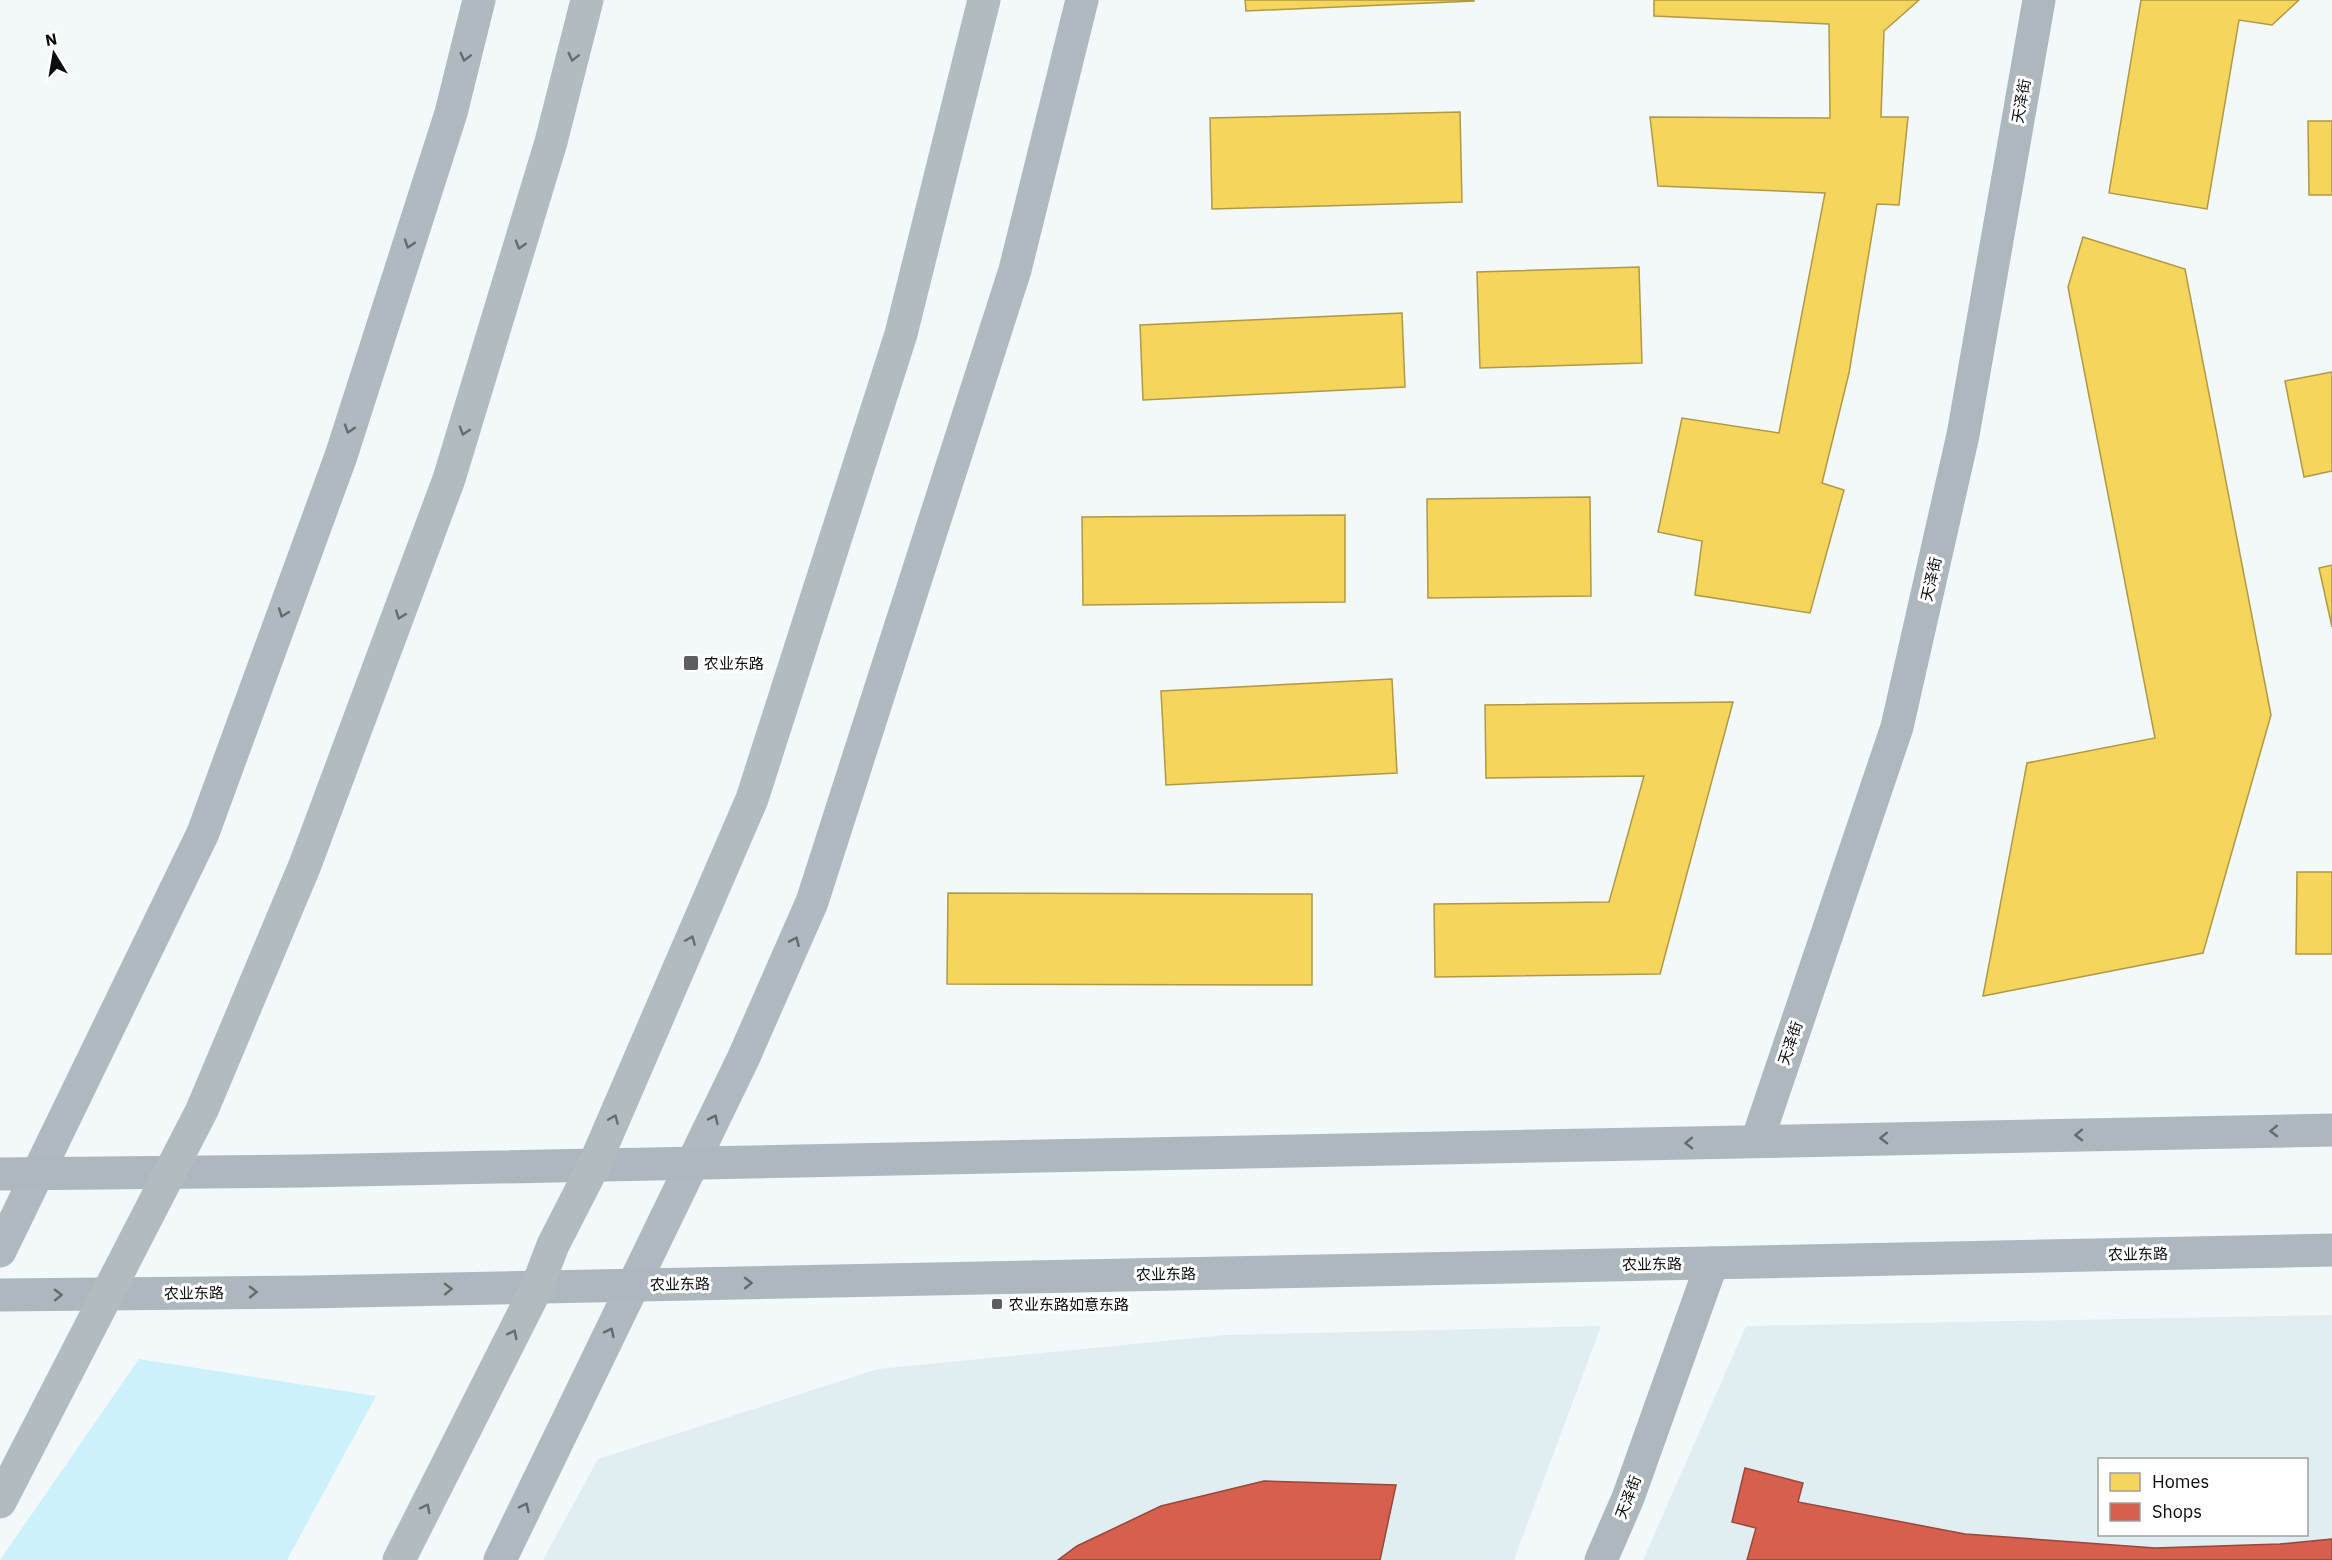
<svg xmlns="http://www.w3.org/2000/svg" width="2332" height="1560" viewBox="0 0 2332 1560" font-family="'IBM Plex Sans','Noto Sans SC',sans-serif">
  <style>
    .built { fill: #e1eef1; fill-rule: evenodd }
    .green { fill: #ccf1fa }
    .homes { fill: #f6d55c; stroke: #af9944; stroke-width: 1.5 }
    .shops { fill: #d6604d; stroke: #98473a; stroke-width: 1.5 }
    .lines { fill: none; stroke-linecap: round; stroke-linejoin: round }
    .street { stroke: #aeb9c0; stroke-width: 33 }
    .secondary { stroke: #acb8be; stroke-width: 33 }
    .primary { stroke: #b0bcc0; stroke-width: 33 }
    .oneway { stroke: #646b6f }
    .oneway2 { stroke: #656d6f }
    .oneway3 { stroke: #636b6e }
    .poi-dot { fill: #5b5f60; stroke: #fff; stroke-width: 2 }
    .labels { text-anchor: middle; dominant-baseline: central; stroke-width: 6; stroke-linejoin: round; paint-order: stroke }
    .street-label { font-size: 15px; fill: #090c0d; stroke: #fff }
    .poi-label { font-size: 15px; fill: #090c0d; stroke: #fff; text-anchor: start }
  </style>
  <rect width="100%" height="100%" fill="#f3f9fa"/>
  <!-- built -->
  <g class="built">
    <path d="M2332 1315V1560H1643L1746 1326ZM2100 1460H2306V1534H2100Z"/>
    <polygon points="1601,1326 1514,1560 543,1560 598,1459 878,1369 1225,1335"/>
  </g>
  <!-- green -->
  <polygon class="green" points="139,1359 376,1396 287,1560 0,1560"/>
  <!-- homes -->
  <g class="homes">
    <polygon points="1245,0 1474,0 1474,1 1246,11"/>
    <polygon points="1654,0 1919,0 1884,31 1881,117 1908,117 1899,205 1877,204 1849,373 1822,483 1844,490 1810,613 1695,595 1702,541 1658,532 1682,418 1779,433 1825,193 1658,186 1650,117 1830,118 1829,24 1654,16"/>
    <polygon points="2141,0 2299,0 2272,25 2239,20 2207,209 2109,193"/>
    <polygon points="1460,112 1462,202 1212,209 1210,118"/>
    <polygon points="2308,121 2332,121 2332,195 2309,195"/>
    <polygon points="2083,237 2185,269 2271,715 2203,953 1983,996 2027,763 2155,738 2068,287"/>
    <polygon points="1639,267 1642,363 1480,368 1477,272"/>
    <polygon points="1402,313 1405,387 1143,400 1140,325"/>
    <polygon points="2332,372 2332,471 2304,477 2285,381"/>
    <polygon points="1590,497 1591,596 1428,598 1427,499"/>
    <polygon points="1345,515 1345,602 1083,605 1082,517"/>
    <polygon points="2332,565 2332,627 2319,568"/>
    <polygon points="1392,679 1397,773 1166,785 1161,691"/>
    <polygon points="1733,702 1660,974 1435,977 1434,904 1609,902 1644,776 1486,778 1485,705"/>
    <polygon points="2297,872 2332,872 2332,954 2296,954"/>
    <polygon points="948,893 1312,894 1312,985 947,984"/>
  </g>
  <!-- shops -->
  <g class="shops">
    <polygon points="1745,1468 1803,1483 1798,1502 1965,1534 2155,1548 2280,1544 2332,1539 2332,1560 1747,1560 1756,1528 1732,1522"/>
    <polygon points="1264,1481 1396,1485 1380,1560 1058,1560 1077,1546 1161,1506"/>
  </g>
  <g class="lines">
    <!-- street -->
    <g class="street">
      <polyline points="0,1251 203,833 341,456 451,113 479,0"/>
      <polyline points="500,1560 743,1059 812,902 1015,270 1082,0"/>
    </g>
    <!-- secondary -->
    <g class="secondary">
      <polyline points="1757,1141 1897,727 1963,435 2039,0"/>
      <polyline points="0,1174 304,1171 2332,1130"/>
      <polyline points="0,1295 306,1292 2332,1250"/>
      <polyline points="1601,1560 1628,1498 1712,1263"/>
    </g>
    <!-- primary -->
    <g class="primary">
      <polyline points="0,1502 202,1110 305,865 449,479 551,142 587,0"/>
      <polyline points="399,1560 537,1287 553,1245 594,1165 752,799 901,334 984,0"/>
    </g>
  </g>
  <!-- one-way arrows -->
  <defs><path id="oneway-chevron" d="M-2-3.5L2.5 0L-2 3.5" fill="none" stroke-width="1.6" stroke-linecap="round" stroke-linejoin="round" transform="scale(1.5)"/></defs>
  <g class="oneway">
    <use href="#oneway-chevron" transform="translate(465 57) rotate(104)"/>
    <use href="#oneway-chevron" transform="translate(409 244) rotate(108)"/>
    <use href="#oneway-chevron" transform="translate(349 429) rotate(108)"/>
    <use href="#oneway-chevron" transform="translate(283 613) rotate(110)"/>
    <use href="#oneway-chevron" transform="translate(795 941) rotate(-66)"/>
    <use href="#oneway-chevron" transform="translate(714 1119) rotate(-64)"/>
    <use href="#oneway-chevron" transform="translate(610 1332) rotate(-64)"/>
    <use href="#oneway-chevron" transform="translate(525 1507) rotate(-64)"/>
  </g>
  <g class="oneway2">
    <use href="#oneway-chevron" transform="translate(573 57) rotate(104)"/>
    <use href="#oneway-chevron" transform="translate(520 245) rotate(107)"/>
    <use href="#oneway-chevron" transform="translate(464 431) rotate(107)"/>
    <use href="#oneway-chevron" transform="translate(400 615) rotate(110)"/>
    <use href="#oneway-chevron" transform="translate(691 940) rotate(-67)"/>
    <use href="#oneway-chevron" transform="translate(614 1119) rotate(-67)"/>
    <use href="#oneway-chevron" transform="translate(513 1334) rotate(-63)"/>
    <use href="#oneway-chevron" transform="translate(426 1508) rotate(-63)"/>
  </g>
  <g class="oneway3">
    <use href="#oneway-chevron" transform="translate(2274 1131) rotate(179)"/>
    <use href="#oneway-chevron" transform="translate(2079 1135) rotate(179)"/>
    <use href="#oneway-chevron" transform="translate(1884 1138) rotate(179)"/>
    <use href="#oneway-chevron" transform="translate(1689 1143) rotate(179)"/>
    <use href="#oneway-chevron" transform="translate(748 1283) rotate(-1)"/>
    <use href="#oneway-chevron" transform="translate(448 1289) rotate(-1)"/>
    <use href="#oneway-chevron" transform="translate(253 1292) rotate(-1)"/>
    <use href="#oneway-chevron" transform="translate(58 1295) rotate(-1)"/>
  </g>
  <!-- markers -->
  <g class="poi-dot">
    <rect x="683" y="655" width="16" height="16" rx="3"/>
    <rect x="991" y="1298" width="12" height="12" rx="3"/>
  </g>
  <g class="labels">
    <!-- street labels -->
    <g class="street-label">
      <text transform="translate(2021 101) rotate(-80)">天泽街</text>
      <text transform="translate(1931 579) rotate(-77)">天泽街</text>
      <text transform="translate(1790 1043) rotate(-71)">天泽街</text>
      <text transform="translate(2138 1254) rotate(-1)">农业东路</text>
      <text transform="translate(1652 1264) rotate(-1)">农业东路</text>
      <text transform="translate(1166 1274) rotate(-1)">农业东路</text>
      <text transform="translate(680 1284) rotate(-1)">农业东路</text>
      <text transform="translate(194 1293) rotate(-1)">农业东路</text>
      <text transform="translate(1628 1497) rotate(-69)">天泽街</text>
    </g>
    <!-- poi labels -->
    <g class="poi-label">
      <text x="704" y="663">农业东路</text>
      <text x="1009" y="1304">农业东路如意东路</text>
    </g>
  </g>
  <!-- legend -->
  <rect x="2098" y="1458" width="210" height="78" fill="#ffffff" stroke="#9d9e9e" stroke-width="1.5"/>
  <rect x="2110" y="1473" width="30" height="18" fill="#f6d55c" stroke="#9d9e9e" stroke-width="1.5"/>
  <text x="2152" y="1488" font-size="18" fill="#090c0d">Homes</text>
  <rect x="2110" y="1503" width="30" height="18" fill="#d6604d" stroke="#9d9e9e" stroke-width="1.5"/>
  <text x="2152" y="1518" font-size="18" fill="#090c0d">Shops</text>
  <!-- north arrow -->
  <g transform="translate(54 54) rotate(349)" stroke="#ffffff" stroke-width="4.5" paint-order="stroke">
  <path d="M0-4.5L10 22L0 15L-10 22Z" fill="#090c0d"/>
  <text y="-9" font-size="16" font-weight="bold" text-anchor="middle" fill="#090c0d">N</text>
  </g>
</svg>
